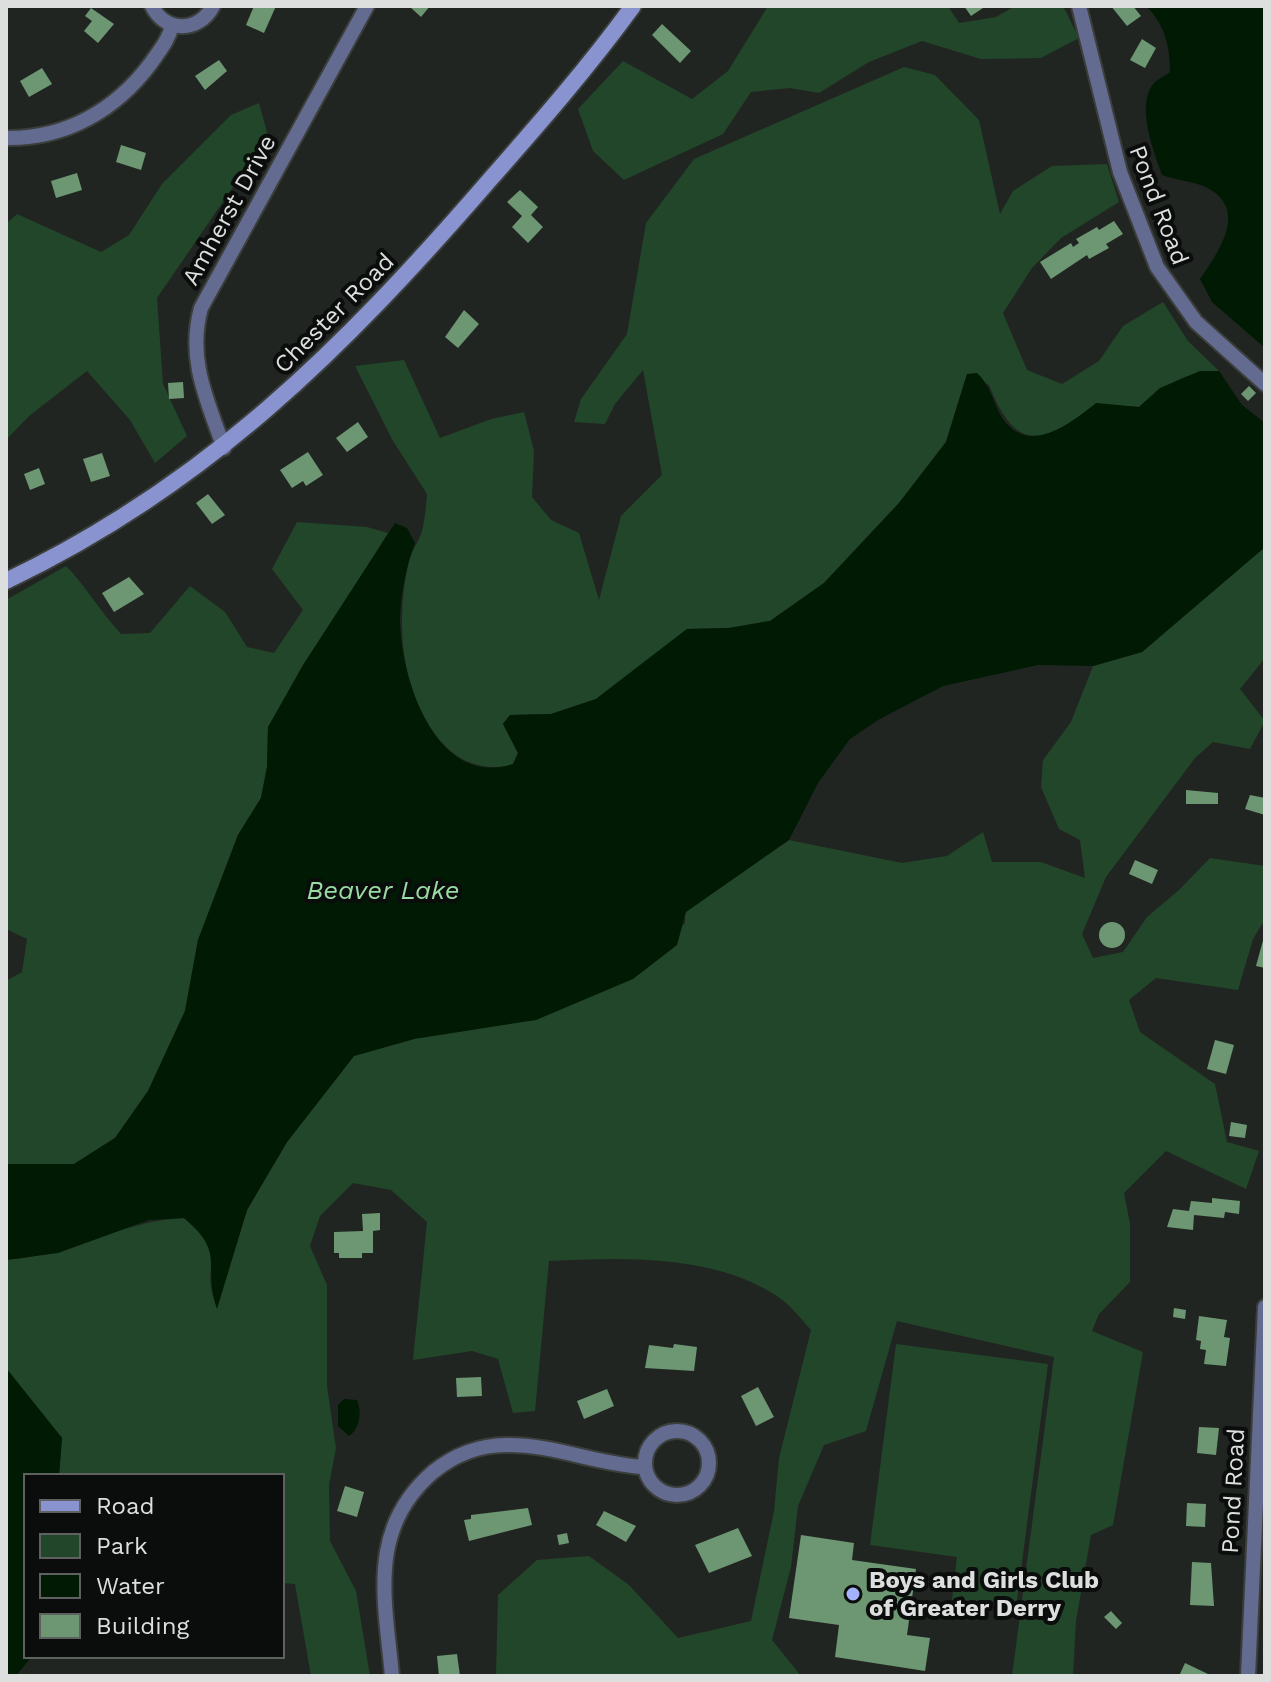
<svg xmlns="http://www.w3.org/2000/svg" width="1271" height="1682" viewBox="0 0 1271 1682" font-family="'Work Sans',sans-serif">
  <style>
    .green { fill: #224629 }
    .water { fill: #001a04 }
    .building { fill: #6c9772 }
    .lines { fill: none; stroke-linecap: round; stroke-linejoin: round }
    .street-casing { stroke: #3b3f3b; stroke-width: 18 }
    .secondary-casing { stroke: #3b3f3b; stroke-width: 20 }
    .street { stroke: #646b91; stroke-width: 14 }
    .secondary { stroke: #8893d0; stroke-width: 16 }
    .poi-dot { fill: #a4b2fc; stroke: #0b0d0c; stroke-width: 3 }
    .labels { text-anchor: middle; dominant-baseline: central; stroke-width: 8; stroke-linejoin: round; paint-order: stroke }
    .street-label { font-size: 24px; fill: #dcdfdd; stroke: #0b0d0c }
    .poi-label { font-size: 24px; font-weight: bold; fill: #dcdfdd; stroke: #0b0d0c; text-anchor: start }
    .water-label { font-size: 26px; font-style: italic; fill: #99dba3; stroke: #0b0d0c }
  </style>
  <rect width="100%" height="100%" fill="#212521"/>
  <!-- green -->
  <g class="green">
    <polygon points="768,6 948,6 959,23 996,17 1015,6 1063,6 1079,38 1041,58 981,59 922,41 869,62 819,93 790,88 751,92 723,134 624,180 593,151 578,109 623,61 692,99 728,71"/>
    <path d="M904 67 935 75 979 120 1000 214 1013 191 1052 166 1107 164 1119 202 1061 238 1032 268 1003 313 1027 370 1062 384 1099 361 1123 326 1163 302 1188 341 1219 371C1187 371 1162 386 1139 407L1096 404C1044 443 1017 456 989 385L967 374 946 442 899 503 824 583 770 621 729 628 687 629 596 699 551 714 510 715 503 724 518 753 513 764C489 772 463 764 445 746 401 699 395 626 408 565 410 552 419 542 422 531 425 519 426 506 427 494L393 441 355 366 404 360 440 438 491 419 524 412 534 451 532 497 551 520 579 533 599 600 621 516 662 475 643 370 615 404 605 424 574 422 581 399 627 334 646 223 694 159Z"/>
    <polygon points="259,103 268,136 157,298 163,384 187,436 155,463 130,420 87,371 29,416 6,440 6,224 17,214 101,252 129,235 162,184 231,115"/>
    <path d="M297 522 367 527 388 533 268 727 267 767 261 798 238 835 198 940 185 1011 148 1091 115 1138 74 1164H6V981L22 972 27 939 6 929V600L66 566C87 587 100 612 121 634L150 633 190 586 225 612 247 647 274 653 303 610 272 569Z"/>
    <path d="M1265 547V658L1240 689 1265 721 1250 749 1213 742 1195 758 1106 877 1082 934 1093 958 1123 952 1147 917 1179 890 1210 858 1265 866V919L1253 939 1238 990 1156 978 1129 1000 1140 1032 1215 1084 1227 1142 1259 1151 1246 1189 1166 1151 1124 1193 1130 1224V1282L1099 1314 1092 1331 1143 1352 1113 1525 1091 1535 1076 1621 1073 1676H1012L1054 1357 897 1321 866 1431 824 1445 798 1506 791 1567 772 1640 801 1676H496L498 1595 537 1560 589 1556 629 1585 678 1638 751 1621 774 1511 779 1458 811 1330C802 1320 792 1307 781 1299 718 1254 623 1257 549 1261L535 1411 513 1413 498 1359 472 1351 413 1360 427 1222 391 1190 353 1183 320 1216 310 1246 327 1285V1386L336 1448 329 1485 330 1541 356 1591 370 1676H311L295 1584 282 1583V1476H59L62 1438 6 1368V1260C72 1255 120 1221 184 1218 231 1258 198 1265 217 1307L247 1210 287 1142 354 1056 414 1039 685 924V912L789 840 902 863 947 856 983 832 992 862H1041L1085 878 1080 840 1059 829 1041 787 1043 760 1071 722 1093 666 1142 652Z"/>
    <polygon points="896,1344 1048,1364 1016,1608 952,1600 957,1557 870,1545"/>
  </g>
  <!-- water -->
  <g class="water">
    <path d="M1146 6H1265V348L1212 302 1200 279C1216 255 1248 213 1211 190 1198 181 1177 181 1162 175 1154 152 1135 105 1154 83 1158 79 1166 75 1170 72 1170 46 1165 25 1146 6Z"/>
    <path d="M1200 371H1219L1242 405 1265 423V547L1142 652 1093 666 1038 665 943 686 878 720 850 739 818 783 789 840 686 912 677 945 633 979 536 1020 414 1039 354 1056 287 1142 247 1210 217 1309C202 1264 227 1254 184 1218L149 1220 58 1253 6 1260V1164H74L115 1138 148 1091 185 1011 198 940 238 835 261 798 267 767 268 727 303 665 395 523 407 528 415 543C406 567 400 596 400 621 401 679 436 789 513 764L518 753 503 724 510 715 551 714 596 699 687 629 729 628 770 621 824 583 899 503 946 442 967 374 977 373C991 386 992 400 1001 416 1027 458 1070 424 1096 403L1139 407 1160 388Z"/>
    <polygon points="6,1368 62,1438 59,1476 26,1476 26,1656 32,1656 16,1676 6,1676"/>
    <path d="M344 1399 357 1400C362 1412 360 1428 349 1436L338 1426V1405Z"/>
  </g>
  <!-- building -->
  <g class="building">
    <polygon points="254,6 276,6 264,33 246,25"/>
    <polygon points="409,6 430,6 421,17"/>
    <polygon points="964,6 986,6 971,16"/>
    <polygon points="1111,6 1133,6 1141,16 1127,26"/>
    <polygon points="91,8 114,24 98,43 84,31 92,21 85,16"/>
    <polygon points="662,24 691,51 680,63 652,35"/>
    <polygon points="1142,39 1156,48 1145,68 1130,60"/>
    <polygon points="219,60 227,71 205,90 195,76"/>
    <polygon points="42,68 52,84 29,97 20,81"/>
    <polygon points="121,145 146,153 141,170 116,162"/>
    <polygon points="77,173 82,190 56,198 51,181"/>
    <polygon points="520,190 538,207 531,215 543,227 528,243 512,227 522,216 507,202"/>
    <polygon points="1114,221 1123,234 1106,244 1109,248 1089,259 1087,255 1051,279 1040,262 1071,243 1073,247 1079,243 1076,239 1097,227 1099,230"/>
    <polygon points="464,310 479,324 458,348 445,337"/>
    <polygon points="183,382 184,398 169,399 168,383"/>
    <polygon points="1249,386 1256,393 1248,401 1241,394"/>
    <polygon points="358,422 368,437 347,452 336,438"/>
    <polygon points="308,452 323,475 306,486 303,481 292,488 280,470"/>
    <polygon points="102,453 110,476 91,482 83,459"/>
    <polygon points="39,468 45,484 30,490 24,474"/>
    <polygon points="208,494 225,515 212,524 196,503"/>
    <polygon points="129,577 144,594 114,612 102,593"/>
    <polygon points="1186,790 1218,793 1218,804 1186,804"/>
    <polygon points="1250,795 1265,798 1265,815 1245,809"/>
    <polygon points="1135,860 1158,870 1152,884 1129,874"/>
    <circle cx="1112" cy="935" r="13"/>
    <polygon points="1265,933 1265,968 1256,966"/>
    <polygon points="1215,1040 1234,1045 1226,1074 1207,1069"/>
    <polygon points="1231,1122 1247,1125 1245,1138 1229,1136"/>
    <polygon points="1212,1198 1240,1201 1239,1214 1225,1212 1224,1218 1194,1215 1193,1230 1167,1227 1173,1209 1189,1211 1191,1201 1212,1203"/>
    <polygon points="380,1213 380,1230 373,1231 373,1253 362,1253 362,1258 339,1258 339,1253 334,1253 334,1232 363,1231 362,1214"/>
    <polygon points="1174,1308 1186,1310 1185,1319 1173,1317"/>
    <polygon points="1199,1316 1227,1320 1224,1337 1230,1338 1226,1366 1204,1364 1206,1350 1200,1349 1201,1341 1196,1340"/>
    <polygon points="674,1344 697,1347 694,1371 645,1368 649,1345 673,1348"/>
    <polygon points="481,1377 482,1396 457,1397 456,1378"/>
    <polygon points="758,1387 774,1417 756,1426 741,1396"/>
    <polygon points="607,1389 614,1406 584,1419 577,1401"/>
    <polygon points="1199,1427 1219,1428 1216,1455 1197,1453"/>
    <polygon points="345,1486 364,1492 357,1517 337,1511"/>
    <polygon points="1187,1503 1206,1504 1205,1527 1186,1526"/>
    <polygon points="528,1508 532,1525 469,1541 464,1520 471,1519 471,1515"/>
    <polygon points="604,1511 636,1526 626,1542 596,1525"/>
    <polygon points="738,1528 752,1556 709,1573 695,1545"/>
    <polygon points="567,1533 569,1543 559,1545 557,1535"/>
    <polygon points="801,1535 854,1543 852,1560 916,1569 907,1635 930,1638 925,1671 835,1657 839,1625 789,1618"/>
    <polygon points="1192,1562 1211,1563 1214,1606 1190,1605"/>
    <polygon points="1111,1611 1122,1623 1116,1629 1104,1617"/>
    <polygon points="457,1654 460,1676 439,1676 437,1656"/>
    <polygon points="1185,1663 1208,1674 1206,1676 1179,1676"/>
  </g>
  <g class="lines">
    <defs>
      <g id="street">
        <path d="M152 6C165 33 199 33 213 6"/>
        <polyline points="1079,6 1120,172 1157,267 1196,322 1265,384"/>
        <path d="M6 138C66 139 116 110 151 63 159 51 169 40 172 25"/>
        <path d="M224 448C207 400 187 359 201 308L367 6"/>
        <circle cx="677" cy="1463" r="32"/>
        <path d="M392 1676C385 1599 367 1529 433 1472 454 1455 480 1445 506 1445 553 1444 598 1465 644 1467"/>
        <polyline points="1248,1676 1265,1307"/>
      </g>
      <path id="secondary" d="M6 581C207 485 343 349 487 183 537 126 588 68 633 6"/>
    </defs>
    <!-- street casing -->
    <use href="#street" class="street-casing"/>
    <!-- secondary casing -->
    <use href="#secondary" class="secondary-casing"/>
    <!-- street -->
    <use href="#street" class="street"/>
    <!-- secondary -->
    <use href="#secondary" class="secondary"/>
  </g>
  <!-- markers -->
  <circle class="poi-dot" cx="853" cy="1594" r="8"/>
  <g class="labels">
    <!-- street labels -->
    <g class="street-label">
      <text transform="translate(1159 205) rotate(69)">Pond Road</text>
      <text transform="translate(229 210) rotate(-61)">Amherst Drive</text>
      <text transform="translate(334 313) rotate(-45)">Chester Road</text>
      <text transform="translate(1233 1491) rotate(-87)">Pond Road</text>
    </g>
    <!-- poi labels -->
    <g class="poi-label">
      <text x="869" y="1580">Boys and Girls Club<tspan x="869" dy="28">of Greater Derry</tspan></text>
    </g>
    <!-- water labels -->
    <g class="water-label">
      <text x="383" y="890">Beaver Lake</text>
    </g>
  </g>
  <!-- border -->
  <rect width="1271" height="1682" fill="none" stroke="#dcdfdd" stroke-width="16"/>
  <!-- legend -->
  <rect x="24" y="1474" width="260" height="184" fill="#0b0d0c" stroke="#5f6160" stroke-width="2"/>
  <rect x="40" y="1500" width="40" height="12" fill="#8893d0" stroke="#5f6160" stroke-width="2"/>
  <text x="96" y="1514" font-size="24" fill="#dcdfdd">Road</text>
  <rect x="40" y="1534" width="40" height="24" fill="#224629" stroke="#5f6160" stroke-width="2"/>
  <text x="96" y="1554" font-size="24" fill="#dcdfdd">Park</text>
  <rect x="40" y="1574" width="40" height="24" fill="#001a04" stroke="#5f6160" stroke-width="2"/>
  <text x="96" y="1594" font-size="24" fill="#dcdfdd">Water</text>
  <rect x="40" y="1614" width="40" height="24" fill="#6c9772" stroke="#5f6160" stroke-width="2"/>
  <text x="96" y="1634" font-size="24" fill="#dcdfdd">Building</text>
</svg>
